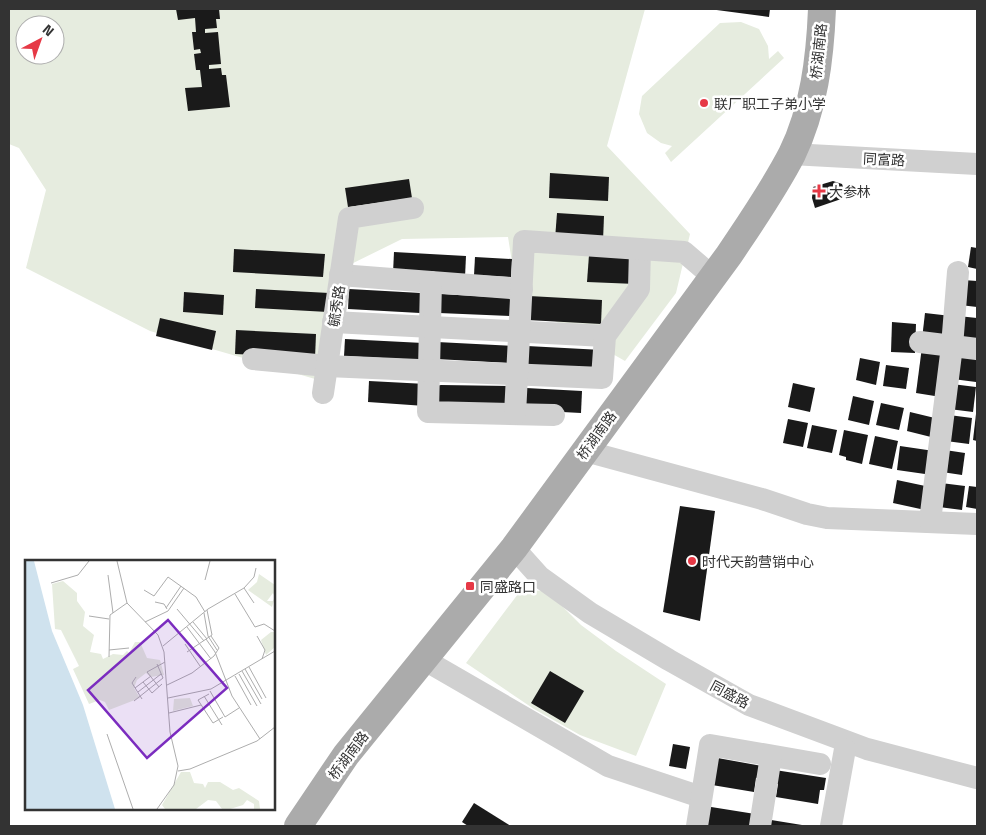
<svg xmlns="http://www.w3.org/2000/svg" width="986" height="835" viewBox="0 0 986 835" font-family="'Titillium Web','Noto Sans SC',sans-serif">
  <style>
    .green { fill: #e6ecdf; fill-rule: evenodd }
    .building { fill: #1a1a1a }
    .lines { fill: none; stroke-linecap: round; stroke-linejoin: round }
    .minor { stroke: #d0d0d0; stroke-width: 22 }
    .major { stroke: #ababab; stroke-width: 28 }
    .poi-dot { fill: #e63946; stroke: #fff; stroke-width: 2 }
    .labels { text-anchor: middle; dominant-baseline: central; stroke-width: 5; stroke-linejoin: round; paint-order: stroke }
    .street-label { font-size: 14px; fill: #333; stroke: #fff }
    .poi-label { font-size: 14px; fill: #333; stroke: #fff; text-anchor: start }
    .inset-road { fill: none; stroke: #adadad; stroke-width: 1 }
    .view { fill: #7b2cbf; fill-opacity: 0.15; stroke: #7b2cbf; stroke-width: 2.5 }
    .inset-edge { fill: none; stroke: #333; stroke-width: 2.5 }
  </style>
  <rect width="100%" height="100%" fill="#fff"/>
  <!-- green -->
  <g class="green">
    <path d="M9 9H645L607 146 690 234 676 293 625 361 518 300 508 237 402 239 337 271 315 379 150 331 26 268 46 190 19 148 9 144ZM25 25H55V55H25Z"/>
    <polygon points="741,22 759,29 768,46 769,59 778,51 784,58 671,162 665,153 672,146 661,143 647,133 639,114 642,96 720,23"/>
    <polygon points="521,590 547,591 581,625 616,651 666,684 636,756 580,735 534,709 466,663"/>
  </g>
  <!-- building -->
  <g class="building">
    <polygon points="176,9 219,9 220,19 216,19 217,28 205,29 205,33 218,32 221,64 209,65 209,69 221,68 222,75 226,75 230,107 188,111 185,88 202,87 200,70 196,70 194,54 201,53 200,49 194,50 192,32 196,32 195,18 178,20"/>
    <polygon points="709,9 770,9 769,17"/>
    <polygon points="550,173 609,177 608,201 549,198"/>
    <polygon points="409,179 412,198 348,207 345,188"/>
    <polygon points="833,181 842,184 847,197 815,208 812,198 813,187"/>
    <polygon points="557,213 604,216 603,241 555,239"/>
    <polygon points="971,247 977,248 977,269 968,267"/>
    <polygon points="234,249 325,254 323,277 233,272"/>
    <polygon points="394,252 466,256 465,277 393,273"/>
    <polygon points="589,255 637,258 636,284 587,282"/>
    <polygon points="475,257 512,259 511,277 474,275"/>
    <polygon points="963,280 977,281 977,307 960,305"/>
    <polygon points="256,289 329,293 328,312 255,308"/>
    <polygon points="349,289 421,293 420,313 348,309"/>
    <polygon points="184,292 224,295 223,315 183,312"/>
    <polygon points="440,294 511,298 510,316 439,313"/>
    <polygon points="529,296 602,300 601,324 527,320"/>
    <polygon points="925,313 951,316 948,343 922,339"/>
    <polygon points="958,316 977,318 977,346 955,343"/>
    <polygon points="160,318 216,331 212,350 156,336"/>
    <polygon points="892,322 916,324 915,353 891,352"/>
    <polygon points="236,330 316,334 315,358 235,354"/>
    <polygon points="345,339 423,343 422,360 344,356"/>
    <polygon points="437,342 513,346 512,363 436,359"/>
    <polygon points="527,346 602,350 600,370 526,366"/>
    <polygon points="922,347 947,350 941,397 916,393"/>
    <polygon points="957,349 977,352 976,382 953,379"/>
    <polygon points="860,358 880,362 876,385 856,380"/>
    <polygon points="886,365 909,368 906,389 883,386"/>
    <polygon points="369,381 426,384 425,406 368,402"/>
    <polygon points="793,383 815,388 810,412 788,407"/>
    <polygon points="952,384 976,387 973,412 949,409"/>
    <polygon points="441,385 511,386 507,404 432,405 436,386"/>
    <polygon points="526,388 582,391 581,413 525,410"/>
    <polygon points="853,396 874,401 869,425 848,420"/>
    <polygon points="881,403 904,408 899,430 876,425"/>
    <polygon points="910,412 939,419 935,438 907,431"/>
    <polygon points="976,414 977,414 977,441 973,440"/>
    <polygon points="949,415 972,418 969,444 946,441"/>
    <polygon points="788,419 808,423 803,447 783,443"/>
    <polygon points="812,425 837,430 832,453 807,448"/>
    <polygon points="844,430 868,435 862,464 846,460 846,457 839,455"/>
    <polygon points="875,436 898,441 892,469 869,464"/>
    <polygon points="900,446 934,451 932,475 897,470"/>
    <polygon points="945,450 965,453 962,475 942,472"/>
    <polygon points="897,480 930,487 925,510 893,503"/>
    <polygon points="941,483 965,486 962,510 939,507"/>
    <polygon points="969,486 977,487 977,509 966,507"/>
    <polygon points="680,506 715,511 700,621 663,612"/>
    <polygon points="550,671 584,691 565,723 531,703"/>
    <polygon points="673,744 690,747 686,769 669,766"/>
    <polygon points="712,757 762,766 760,777 756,778 754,792 712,785"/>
    <polygon points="775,770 826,778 824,790 820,790 818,804 776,797 778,784 773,783"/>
    <polygon points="474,803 511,826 468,826 462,822"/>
    <polygon points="705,806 755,814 749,826 706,826"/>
    <polygon points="765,819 802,825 802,826 764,826"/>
  </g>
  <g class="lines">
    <!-- minor -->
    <g class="minor">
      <polyline points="791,154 977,164"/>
      <polyline points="340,275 522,289"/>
      <polyline points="431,282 428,412 554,415"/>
      <polyline points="333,322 605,336"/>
      <polyline points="920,342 977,349"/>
      <polyline points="253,359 327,366 602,378 605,336 639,289 640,249"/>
      <polyline points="323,393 349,218 413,208"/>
      <polyline points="515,414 524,241 684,252 713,277"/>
      <polyline points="585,451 762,499 807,514 827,518 977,524"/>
      <polyline points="930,521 952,346 958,272"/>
      <polyline points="514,548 540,577 590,613 669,660 749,705 867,749 977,778"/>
      <polyline points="423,659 608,766 701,797"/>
      <polyline points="697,826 710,745 820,764"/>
      <polyline points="760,826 771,756"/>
      <polyline points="831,826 845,749"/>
    </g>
    <!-- major -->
    <path class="major" d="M298 826 346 755 514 548 729 255C751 222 774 189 792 154 814 109 820 58 822 9"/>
  </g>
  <!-- markers -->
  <g class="poi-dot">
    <circle cx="704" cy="103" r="5"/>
    <path d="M816.5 183.5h5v5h5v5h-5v5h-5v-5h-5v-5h5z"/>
    <circle cx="692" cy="561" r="5"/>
    <rect x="465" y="581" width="10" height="10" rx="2.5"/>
  </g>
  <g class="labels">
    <!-- street labels -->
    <g class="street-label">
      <text transform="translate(818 51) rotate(-84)">桥湖南路</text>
      <text transform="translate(884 159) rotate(3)">同富路</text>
      <text transform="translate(336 306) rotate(-81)">毓秀路</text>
      <text transform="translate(596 435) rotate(-54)">桥湖南路</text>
      <text transform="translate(730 694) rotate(28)">同盛路</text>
      <text transform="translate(348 755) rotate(-53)">桥湖南路</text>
    </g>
    <!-- poi labels -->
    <g class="poi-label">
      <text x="714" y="103">联厂职工子弟小学</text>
      <text x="829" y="191">大参林</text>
      <text x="702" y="561">时代天韵营销中心</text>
      <text x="480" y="586">同盛路口</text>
    </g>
  </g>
  <!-- overview -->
  <g transform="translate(25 560)">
    <rect width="250" height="250" fill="#fff"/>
    <path d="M234 14 250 25V37L248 33 242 41H248L250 37 247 47 223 30 232 22ZM38 21 52 33V41L60 52 58 66 69 75 65 92 76 94 78 99 88 94 98 95 102 91 104 93 110 82H115L122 98 135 100 139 115 126 117 121 113 112 120 109 128 115 138 84 150 80 142 75 140 64 144 48 109 54 106 36 70 30 69 27 24ZM246 72H250V87L241 95 236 80ZM165 138 168 146 148 151 149 139ZM156 212H165L169 223 178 224 180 228 183 222H195L208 230 214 228 234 241 235 249H229V244L222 240 218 245 205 249H197L191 241 183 240 171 249H140L137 245Z" fill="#e6ecdf"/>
    <path d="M0 1H9L27 71 58 145 90 249H0Z" fill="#cfe2ee"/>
    <path class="inset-road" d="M92 1 102 43 133 75 139 92 145 172 153 206 149 225 132 249M83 15 88 53M180 20 185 1M26 23 53 15 64 1M219 28 229 43M119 30 129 36 143 17 171 37 180 52M210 34 230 67 239 64 250 71M130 42 139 44 142 49M141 48 156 26M152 49 179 81M179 53 183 76 192 90M64 56 84 59M120 62 143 51 159 28M168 62 182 79M162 67 186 99M232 76 240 90 237 99M181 79 190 92 207 136 235 179M160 84 175 106M138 86 183 49 219 28 229 17 231 8M84 90 104 88M162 92 187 75 182 50M84 97 85 55 102 43M224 107 241 138M220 109 237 139M217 111 236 144M214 114 232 146M210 116 226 145M111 117 107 123 117 139M118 122 127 133 137 124M142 125 167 113 189 96 194 88 186 76M134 127 122 112 140 102M110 128 126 116M185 131 200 157 214 148M113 132 136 114M184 134 173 140 188 163 198 157M179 136 197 165M143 138 186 129 250 91M109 141 138 118 132 104M144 153 176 145M82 174 108 249M153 211 165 209 232 181 250 167"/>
    <path class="view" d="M143 60 202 128 122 198 63 130Z"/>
    <rect width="250" height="250" class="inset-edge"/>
  </g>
  <!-- border -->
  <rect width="986" height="835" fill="none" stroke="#333333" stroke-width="20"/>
  <!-- north arrow -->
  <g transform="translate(40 40) rotate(41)"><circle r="24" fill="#ffffff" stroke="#adadad"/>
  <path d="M0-4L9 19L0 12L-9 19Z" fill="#e63946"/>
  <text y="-8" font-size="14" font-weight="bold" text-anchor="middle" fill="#333333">N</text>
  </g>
</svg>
